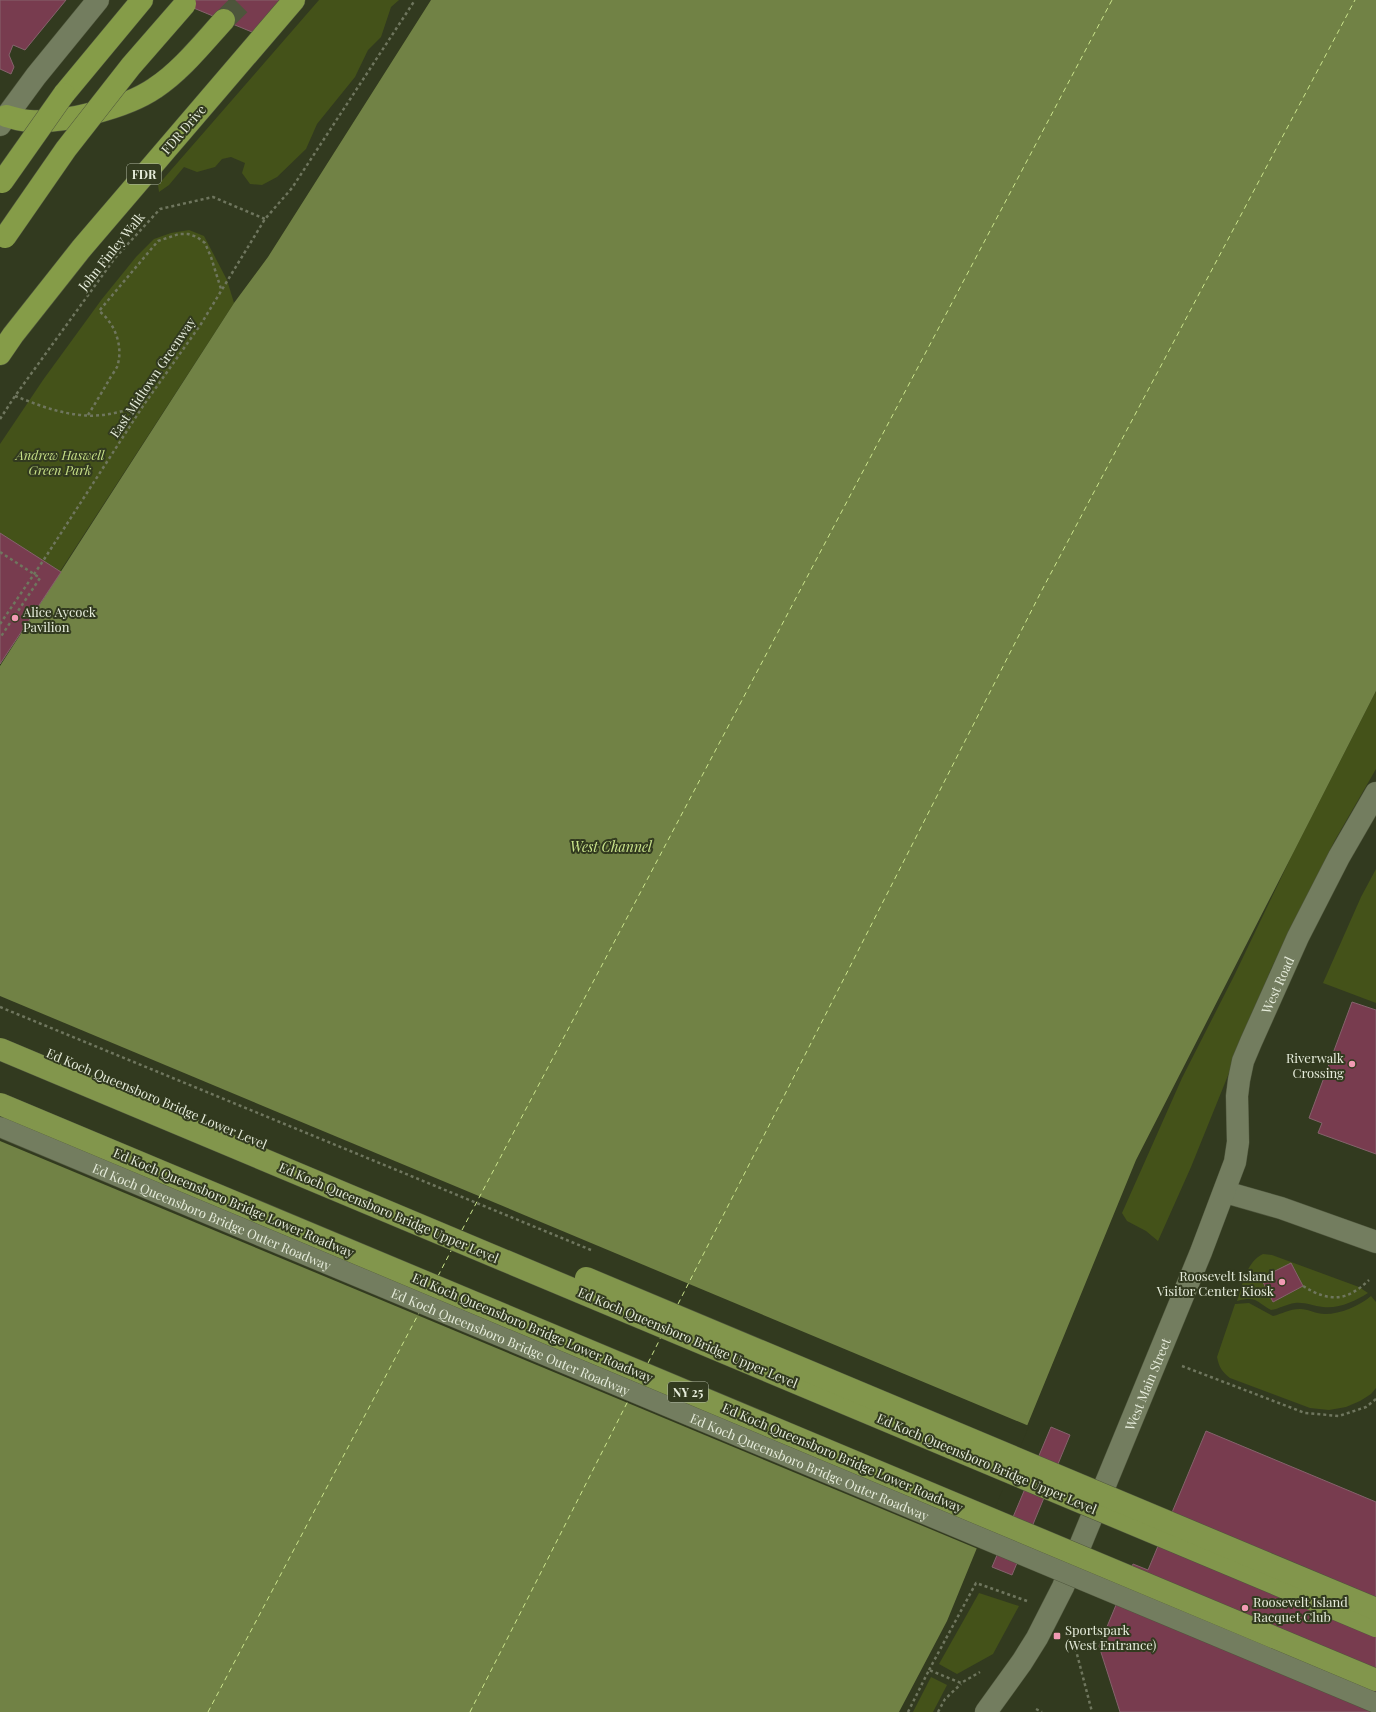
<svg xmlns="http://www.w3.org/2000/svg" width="1376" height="1712" viewBox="0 0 1376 1712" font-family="'Playfair Display',serif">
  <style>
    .green { fill: #445219 }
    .water { fill: #718245 }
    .pier { fill: #323a1f }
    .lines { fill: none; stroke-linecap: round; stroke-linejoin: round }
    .ferry { stroke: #cbe58c; stroke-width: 1; stroke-dasharray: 5 4; stroke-linecap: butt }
    .building { fill: #783c4f; stroke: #85636c }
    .motorway-tunnel { stroke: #4d553b; stroke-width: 22; stroke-dasharray: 22 11; stroke-linecap: butt }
    .minor-casing { stroke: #4f563d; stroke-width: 23 }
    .tertiary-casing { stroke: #4f563d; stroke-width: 23 }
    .motorway-casing { stroke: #4f563d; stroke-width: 23 }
    .path { stroke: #6f765e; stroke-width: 2.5; stroke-dasharray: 3 3; stroke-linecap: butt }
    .minor { stroke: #737d5f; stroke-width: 22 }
    .tertiary { stroke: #737d5f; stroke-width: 22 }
    .motorway { stroke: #859c48; stroke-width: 22 }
    .pedestrian-bridge-casing { stroke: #4f563d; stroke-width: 21; stroke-linecap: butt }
    .trunk-bridge-casing { stroke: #4f563d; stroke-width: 23; stroke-linecap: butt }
    .motorway-bridge-casing { stroke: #4f563d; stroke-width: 23; stroke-linecap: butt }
    .path-bridge { stroke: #6f765e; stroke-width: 2.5; stroke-dasharray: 3 3; stroke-linecap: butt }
    .pedestrian-bridge { stroke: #737d5f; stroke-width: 20 }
    .trunk-bridge { stroke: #82964c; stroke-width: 22 }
    .motorway-bridge { stroke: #859c48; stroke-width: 22 }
    .poi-dot { fill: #f19ab3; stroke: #323a1f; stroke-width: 1.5 }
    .labels { text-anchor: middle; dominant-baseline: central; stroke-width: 4; stroke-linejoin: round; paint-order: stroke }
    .shield { fill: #323a1f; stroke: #b0b7a3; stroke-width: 1 }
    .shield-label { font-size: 12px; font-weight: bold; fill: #e6ecdb }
    .street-label { font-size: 13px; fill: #e6ecdb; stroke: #323a1f }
    .park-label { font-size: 13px; font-style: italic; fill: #c6df87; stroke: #323a1f }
    .poi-label { font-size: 13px; fill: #e6ecdb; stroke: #323a1f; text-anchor: start }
    .water-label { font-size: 14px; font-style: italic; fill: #cbe58c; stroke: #323a1f }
  </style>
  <rect width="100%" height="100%" fill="#323a1f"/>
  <!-- green -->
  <g class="green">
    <polygon points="319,0 399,0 391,7 381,37 368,50 355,77 317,124 306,149 277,177 262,185 250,184 242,173 245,163 231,157 222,159 215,167 197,172 184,167 169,185 159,192 158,185"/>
    <polygon points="189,230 204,236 227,280 234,303 0,664 0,444 43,380 102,299 136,257 154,239 171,233"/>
    <polygon points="1376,691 1376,769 1335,840 1271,969 1191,1167 1158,1241 1146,1231 1127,1221 1122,1213 1182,1078 1234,976 1293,853"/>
    <polygon points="1376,869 1376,1003 1323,983 1361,897"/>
    <path d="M1263 1254 1272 1255 1359 1287 1368 1293C1355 1301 1339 1309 1323 1307 1313 1306 1305 1302 1295 1303 1286 1304 1279 1309 1271 1310 1255 1301 1257 1296 1237 1301 1243 1284 1246 1262 1263 1254Z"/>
    <path d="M1371 1296 1376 1302V1388L1371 1394 1360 1401 1346 1407 1329 1410 1310 1408 1230 1378C1222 1372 1219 1367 1217 1357L1235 1304 1249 1303 1273 1316C1282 1314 1289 1309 1300 1309 1308 1309 1316 1314 1325 1314 1341 1314 1359 1306 1371 1296Z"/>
    <polygon points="979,1593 1019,1606 993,1654 957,1674 939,1664"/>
    <polygon points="931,1677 947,1685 933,1712 913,1712"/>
  </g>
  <!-- water -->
  <polygon class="water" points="431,0 1376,0 1376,691 1136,1160 947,1621 899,1712 0,1712 0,666 234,303 268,257"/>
  <!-- pier -->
  <polygon class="pier" points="0,996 1029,1426 978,1549 0,1141"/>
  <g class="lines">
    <!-- ferry -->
    <g class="ferry">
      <polyline points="462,1230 1112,0"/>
      <polyline points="438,1276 452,1249"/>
      <polyline points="678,1304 1042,590 1355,0"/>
      <polyline points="648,1363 661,1337"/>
      <polyline points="208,1712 419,1313"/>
      <polyline points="470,1712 628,1401"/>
    </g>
  </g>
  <!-- building -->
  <g class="building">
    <polygon points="0,0 66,0 25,50 13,45 9,55 14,67 11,74 0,69"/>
    <polygon points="174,0 281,0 252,32"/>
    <polygon points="0,533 61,572 0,664"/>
    <polygon points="1352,1002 1376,1010 1376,1154 1318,1133 1322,1123 1309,1118"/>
    <polygon points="1291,1263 1303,1286 1273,1302 1261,1278"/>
    <polygon points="1051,1427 1070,1435 1012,1575 992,1567"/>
    <polygon points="1206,1431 1376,1502 1376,1712 1120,1712 1099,1646 1133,1564 1148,1570"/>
  </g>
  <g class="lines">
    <!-- motorway-tunnel -->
    <polyline class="motorway-tunnel" points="224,20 244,0"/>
    <defs>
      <g id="minor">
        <polyline points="1225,1192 1281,1208 1376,1242"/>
        <path id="s1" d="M986 1712 1022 1662 1037 1638 1063 1587 1201 1252 1235 1162 1238 1142 1237 1096 1239 1080 1243 1061 1251 1042 1298 937 1339 857 1376 793"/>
      </g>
      <polyline id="tertiary" points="0,125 36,76 98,0"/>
      <g id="motorway">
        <polyline points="64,94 142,0"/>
        <path d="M6 116C14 118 22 121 30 121 65 123 126 108 155 88 181 71 203 43 224 20"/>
        <polyline points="0,354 13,335 81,249 294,0"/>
      </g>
    </defs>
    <!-- minor casing -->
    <use href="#minor" class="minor-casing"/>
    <!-- tertiary casing -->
    <use href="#tertiary" class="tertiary-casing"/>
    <!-- motorway casing -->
    <use href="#motorway" class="motorway-casing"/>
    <!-- path -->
    <g class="path">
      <path d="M15 396C36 404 57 413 81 415 101 418 123 411 142 406"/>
      <path d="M88 415C95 404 102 392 109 380 111 376 115 371 117 367 124 347 115 323 99 311L158 241 179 234H188L197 237 205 243 211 257 221 289"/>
      <polyline points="0,419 15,396 115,258 160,209 213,197 265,219"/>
      <polyline points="0,624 43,561 143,406 201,324 265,219 292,188 415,0"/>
      <path d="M1303 1286C1329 1302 1346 1302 1369 1280"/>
      <polyline points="1182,1366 1305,1413 1339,1416 1366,1407 1376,1399"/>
      <polyline points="1071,1631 1092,1712"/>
      <polyline points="929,1670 976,1583 1027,1601"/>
      <polyline points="1036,1709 1042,1712"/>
      <polyline points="908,1712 929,1670 961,1683 980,1672"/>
      <polyline points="938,1712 945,1699 961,1684"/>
    </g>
    <!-- minor -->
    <use href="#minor" class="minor"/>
    <!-- tertiary -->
    <use href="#tertiary" class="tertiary"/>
    <!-- motorway -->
    <use href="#motorway" class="motorway"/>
    <defs>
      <g id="pedestrian-bridge">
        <path id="s2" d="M0 1127 1376 1703"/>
      </g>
      <g id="trunk-bridge">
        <polyline points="0,1049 1376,1626"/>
        <polyline points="0,1104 1376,1680"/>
        <polyline points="586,1278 1376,1609"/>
      </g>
      <g id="motorway-bridge">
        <polyline points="2,182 64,94"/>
        <polyline points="5,237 66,149 131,66 185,4"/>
      </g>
    </defs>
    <!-- pedestrian-bridge casing -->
    <use href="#pedestrian-bridge" class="pedestrian-bridge-casing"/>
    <!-- trunk-bridge casing -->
    <use href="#trunk-bridge" class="trunk-bridge-casing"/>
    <!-- motorway-bridge casing -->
    <use href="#motorway-bridge" class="motorway-bridge-casing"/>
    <!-- path-bridge -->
    <g class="path-bridge">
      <polyline points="0,552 40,578 0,638"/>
      <polyline points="0,1007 591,1250"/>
    </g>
    <!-- pedestrian-bridge -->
    <use href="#pedestrian-bridge" class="pedestrian-bridge"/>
    <!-- trunk-bridge -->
    <use href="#trunk-bridge" class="trunk-bridge"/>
    <!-- motorway-bridge -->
    <use href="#motorway-bridge" class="motorway-bridge"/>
  </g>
  <!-- markers -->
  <g class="poi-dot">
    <circle cx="15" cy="618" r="4"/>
    <circle cx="1352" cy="1064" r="4"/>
    <circle cx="1282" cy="1282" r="4"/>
    <circle cx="1245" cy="1608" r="4"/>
    <rect x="1053" y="1632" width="8" height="8" rx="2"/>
  </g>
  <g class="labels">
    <!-- shield labels -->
    <g class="shield">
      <rect x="127" y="164" width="34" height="20" rx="3"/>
      <rect x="668" y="1382" width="40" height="20" rx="3"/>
    </g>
    <g class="shield-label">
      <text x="144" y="174">FDR</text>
      <text x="688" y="1392">NY 25</text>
    </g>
    <!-- street labels -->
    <g class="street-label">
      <text transform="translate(183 129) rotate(-49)">FDR Drive</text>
      <text transform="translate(111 251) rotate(-51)">John Finley Walk</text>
      <text transform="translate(152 377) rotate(-56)">East Midtown Greenway</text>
      <text stroke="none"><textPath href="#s1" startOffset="791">West Road</textPath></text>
      <text transform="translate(157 1098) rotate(23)">Ed Koch Queensboro Bridge Lower Level</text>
      <text transform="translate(234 1202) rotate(23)">Ed Koch Queensboro Bridge Lower Roadway</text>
      <text transform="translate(389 1212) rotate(23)">Ed Koch Queensboro Bridge Upper Level</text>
      <text stroke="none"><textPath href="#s2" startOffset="230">Ed Koch Queensboro Bridge Outer Roadway</textPath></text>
      <text transform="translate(533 1327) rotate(23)">Ed Koch Queensboro Bridge Lower Roadway</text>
      <text transform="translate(688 1337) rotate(23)">Ed Koch Queensboro Bridge Upper Level</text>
      <text stroke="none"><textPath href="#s2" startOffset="554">Ed Koch Queensboro Bridge Outer Roadway</textPath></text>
      <text stroke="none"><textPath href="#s1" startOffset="367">West Main Street</textPath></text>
      <text transform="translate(843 1457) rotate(23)">Ed Koch Queensboro Bridge Lower Roadway</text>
      <text transform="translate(987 1463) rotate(23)">Ed Koch Queensboro Bridge Upper Level</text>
      <text stroke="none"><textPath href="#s2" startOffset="878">Ed Koch Queensboro Bridge Outer Roadway</textPath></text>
    </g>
    <!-- park labels -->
    <g class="park-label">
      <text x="60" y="454">Andrew Haswell<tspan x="60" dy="15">Green Park</tspan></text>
    </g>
    <!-- poi labels -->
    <g class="poi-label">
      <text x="23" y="611">Alice Aycock<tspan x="23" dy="15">Pavilion</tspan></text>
      <text x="1344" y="1057" text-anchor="end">Riverwalk<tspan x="1344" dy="15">Crossing</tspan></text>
      <text x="1274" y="1275" text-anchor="end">Roosevelt Island<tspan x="1274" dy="15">Visitor Center Kiosk</tspan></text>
      <text x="1253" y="1601">Roosevelt Island<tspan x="1253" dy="15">Racquet Club</tspan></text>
      <text x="1065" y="1629">Sportspark<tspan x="1065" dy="15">(West Entrance)</tspan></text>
    </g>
    <!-- water labels -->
    <g class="water-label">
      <text x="611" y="846">West Channel</text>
    </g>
  </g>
</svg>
